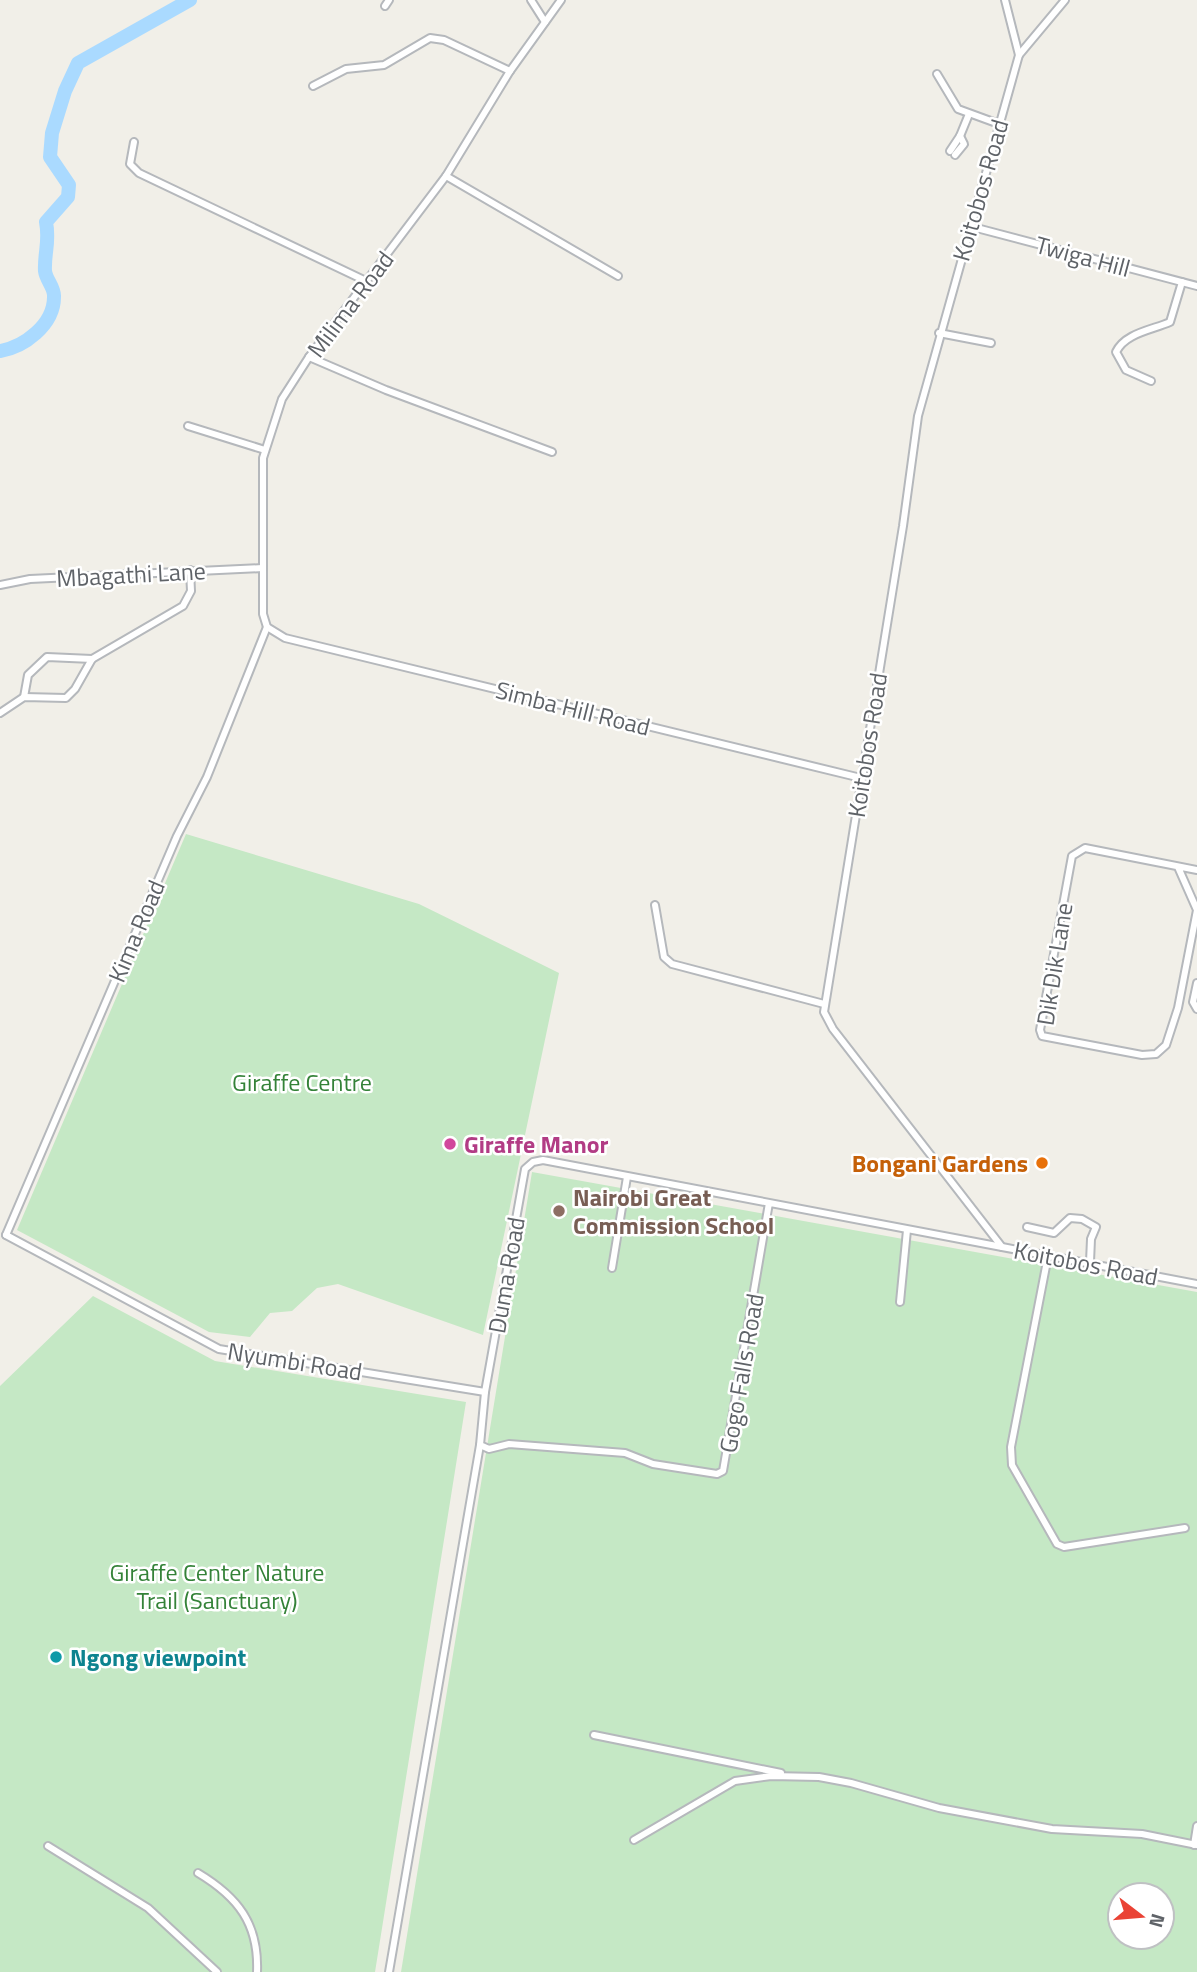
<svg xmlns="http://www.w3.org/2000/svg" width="1197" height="1972" viewBox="0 0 1197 1972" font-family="'Titillium Web',sans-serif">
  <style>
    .green { fill: #c5e8c5; fill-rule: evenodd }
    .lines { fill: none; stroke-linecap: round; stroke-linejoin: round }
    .river { stroke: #aadaff; stroke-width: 14 }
    .street-casing { stroke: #b5b8bc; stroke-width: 10 }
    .street { stroke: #fff; stroke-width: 6 }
    .hotel-dot { fill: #d1479c; stroke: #fff; stroke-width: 2.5 }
    .food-dot { fill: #e8710a; stroke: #fff; stroke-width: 2.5 }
    .education-dot { fill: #8d6e63; stroke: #fff; stroke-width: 2.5 }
    .culture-dot { fill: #0f9aa8; stroke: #fff; stroke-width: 2.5 }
    .labels { text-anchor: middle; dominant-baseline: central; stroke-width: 5; stroke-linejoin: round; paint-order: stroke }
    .street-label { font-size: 24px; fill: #5f6368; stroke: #fff }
    .park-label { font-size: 24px; fill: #348238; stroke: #fff }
    .hotel-label { font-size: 24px; font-weight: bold; fill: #b23c85; stroke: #fff; text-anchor: start }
    .food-label { font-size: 24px; font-weight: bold; fill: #c56008; stroke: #fff; text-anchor: end }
    .education-label { font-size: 24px; font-weight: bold; fill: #785e54; stroke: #fff; text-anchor: start }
    .culture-label { font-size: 24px; font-weight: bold; fill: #0d838f; stroke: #fff; text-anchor: start }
  </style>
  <rect width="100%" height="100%" fill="#f1efe8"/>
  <!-- green -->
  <g class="green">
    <polygon points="186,834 419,904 559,973 483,1335 338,1284 317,1288 292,1311 270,1313 250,1337 209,1332 17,1230"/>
    <path d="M532 1172 1197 1292V1972H401ZM1120 1895H1162V1937H1120Z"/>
    <polygon points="93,1296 215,1361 466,1402 375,1972 0,1972 0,1386"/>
  </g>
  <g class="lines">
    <!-- river -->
    <path class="river" d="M0 351C24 347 54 325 54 297 55 288 46 280 45 271 44 253 50 242 46 222L68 197 69 185 50 157 52 133 65 91 78 63 190 0"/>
    <defs>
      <g id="street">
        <polyline points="531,0 545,22"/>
        <polyline points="561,0 510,71 446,176 309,357 282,399 263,458 263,614 267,627 285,638 861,778"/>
        <polyline points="1005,0 1019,55 918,416 903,526 824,1012 833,1029 1002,1247 1197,1284"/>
        <polyline points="385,6 389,0"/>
        <polyline points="1019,55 1065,0"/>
        <polyline points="937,74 958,109 999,124"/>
        <polyline points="313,86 346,69 384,65 430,38 444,40 510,71"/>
        <polyline points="134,142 130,164 139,173 366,281"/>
        <polyline points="950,151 960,136 969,114"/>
        <polyline points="955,155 964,144 960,136"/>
        <polyline points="446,176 618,276"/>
        <polyline points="969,226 1197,286"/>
        <polyline points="939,333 991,343"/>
        <polyline points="309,357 386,390 552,452"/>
        <path d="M1151 381 1126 370 1116 352C1125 333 1152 330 1170 322L1182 282"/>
        <polyline points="188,426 265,450"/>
        <polyline points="0,585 30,579 263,568"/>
        <polyline points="24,697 28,675 47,657 92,659"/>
        <polyline points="0,713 24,697 66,698 75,689 92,659 183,606 191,591 190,570"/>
        <polyline points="1178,867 1197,910 1178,1008 1166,1045 1156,1054 1142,1055 1042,1036 1040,1030 1072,856 1085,848 1197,870"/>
        <polyline points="655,905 664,957 672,964 824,1004"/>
        <polyline points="1197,983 1193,1002 1197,1009"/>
        <path d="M769 1203 723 1471 717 1474 653 1464 625 1453 509 1444 489 1449 480 1445 485 1392 525 1169 533 1162 543 1160C696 1190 849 1219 1002 1247"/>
        <polyline points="1027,1227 1054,1233 1070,1218 1082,1219 1096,1227 1091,1239 1090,1262"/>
        <polyline points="6,1235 177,836 207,777 267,627"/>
        <polyline points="6,1235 219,1349 485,1392"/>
        <polyline points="1048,1256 1011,1447 1012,1465 1057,1544 1064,1547 1185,1528"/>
        <polyline points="612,1268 627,1177"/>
        <polyline points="900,1302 907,1230"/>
        <polyline points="594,1735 781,1773"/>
        <polyline points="634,1840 735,1781 771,1776 819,1777 851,1783 939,1808 1052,1829 1142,1834 1197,1845"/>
        <polyline points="1194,1845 1197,1826"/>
        <polyline points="48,1846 148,1908 217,1972"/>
        <path d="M198 1873C238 1897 259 1924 257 1972"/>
        <polyline points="389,1972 480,1445"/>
      </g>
    </defs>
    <!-- street casing -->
    <use href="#street" class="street-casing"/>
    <!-- street -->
    <use href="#street" class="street"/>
  </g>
  <!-- markers -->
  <circle class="hotel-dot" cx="450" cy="1144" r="7"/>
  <circle class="food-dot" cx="1042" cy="1163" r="7"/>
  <circle class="education-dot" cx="559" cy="1211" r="7"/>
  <circle class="culture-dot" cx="56" cy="1657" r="7"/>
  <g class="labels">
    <!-- street labels -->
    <g class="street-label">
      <text transform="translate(980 190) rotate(-74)">Koitobos Road</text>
      <text transform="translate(1083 256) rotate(15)">Twiga Hill</text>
      <text transform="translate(350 304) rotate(-53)">Milima Road</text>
      <text transform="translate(131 574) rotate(-3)">Mbagathi Lane</text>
      <text transform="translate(573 708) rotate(14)">Simba Hill Road</text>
      <text transform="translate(867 745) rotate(-81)">Koitobos Road</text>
      <text transform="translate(136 931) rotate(-67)">Kima Road</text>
      <text transform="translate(1054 964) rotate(-81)">Dik Dik Lane</text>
      <text transform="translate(1086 1263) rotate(11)">Koitobos Road</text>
      <text transform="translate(506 1275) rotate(-80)">Duma Road</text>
      <text transform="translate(295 1361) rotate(9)">Nyumbi Road</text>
      <text transform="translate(741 1373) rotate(-80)">Gogo Falls Road</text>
    </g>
    <!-- park labels -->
    <g class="park-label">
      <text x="302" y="1082">Giraffe Centre</text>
      <text x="217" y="1572">Giraffe Center Nature<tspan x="217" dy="28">Trail (Sanctuary)</tspan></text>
    </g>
    <!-- hotel labels -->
    <g class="hotel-label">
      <text x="464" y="1144">Giraffe Manor</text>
    </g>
    <!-- food labels -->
    <g class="food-label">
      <text x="1028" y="1163">Bongani Gardens</text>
    </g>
    <!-- education labels -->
    <g class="education-label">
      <text x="573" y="1197">Nairobi Great<tspan x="573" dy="28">Commission School</tspan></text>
    </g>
    <!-- culture labels -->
    <g class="culture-label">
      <text x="70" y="1657">Ngong viewpoint</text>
    </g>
  </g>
  <!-- north arrow -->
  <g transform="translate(1141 1916) rotate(106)"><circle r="33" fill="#ffffff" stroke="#bfc1c3" stroke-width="2"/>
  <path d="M0-5L12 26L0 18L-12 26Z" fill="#ea4335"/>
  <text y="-10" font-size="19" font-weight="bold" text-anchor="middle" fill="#5f6368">N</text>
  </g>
</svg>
